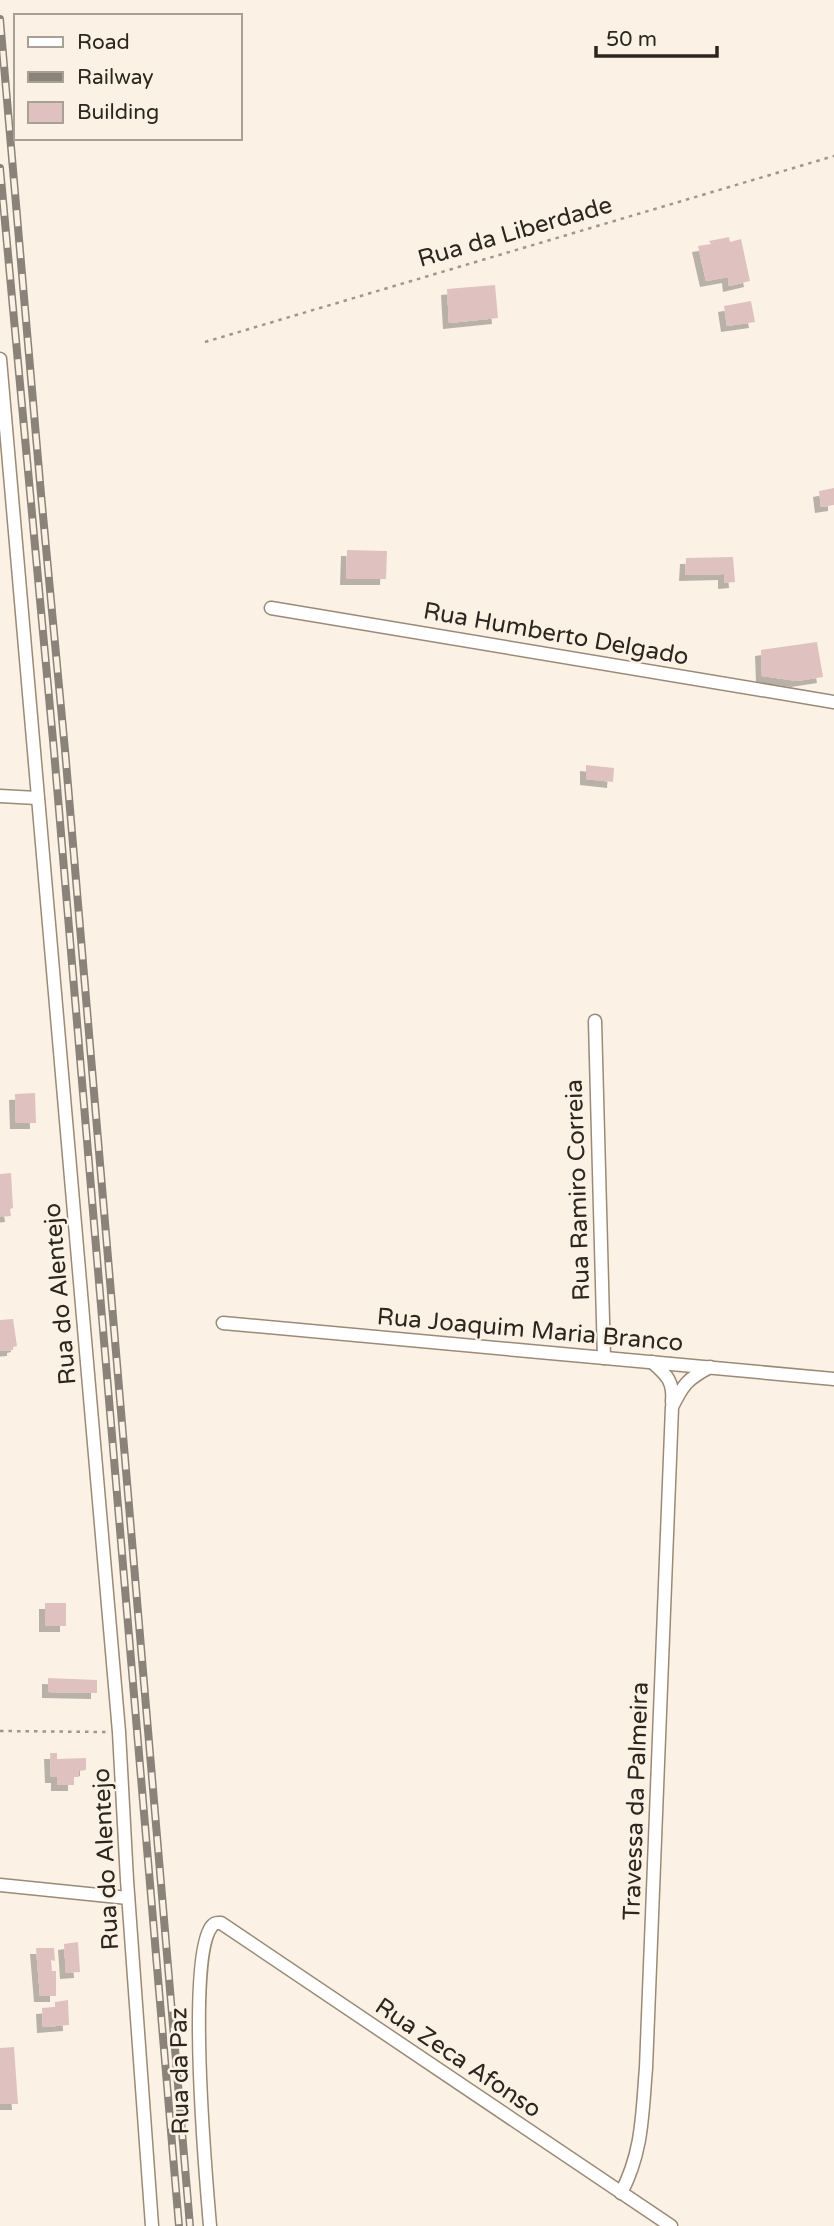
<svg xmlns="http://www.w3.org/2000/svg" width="834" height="2226" viewBox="0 0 834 2226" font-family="'Varela Round',sans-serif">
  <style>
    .building { fill: #dfc2bf; filter: url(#shadow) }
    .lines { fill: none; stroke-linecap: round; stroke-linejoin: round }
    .street-casing { stroke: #9a8a77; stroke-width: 15 }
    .path { stroke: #9f968c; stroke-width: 2.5; stroke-dasharray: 3.5 5; stroke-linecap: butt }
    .street { stroke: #fff; stroke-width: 12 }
    .rail-casing { stroke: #8b8379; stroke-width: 8 }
    .rail { stroke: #fcf1e5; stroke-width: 5; stroke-dasharray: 16; stroke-linecap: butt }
    .labels { text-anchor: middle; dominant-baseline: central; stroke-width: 5; stroke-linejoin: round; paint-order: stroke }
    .street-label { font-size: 24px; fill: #2c261e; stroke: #fcf1e5 }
  </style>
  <defs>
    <filter id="shadow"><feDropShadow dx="-6" dy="6" stdDeviation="0" flood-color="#0004"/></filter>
  </defs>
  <rect width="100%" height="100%" fill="#fcf1e5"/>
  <!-- building -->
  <g class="building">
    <polygon points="729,237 730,242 741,239 750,281 729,286 728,277 706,281 698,246 711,244 709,241"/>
    <polygon points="495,285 498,318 449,323 447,289"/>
    <polygon points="751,301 755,322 727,326 724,306"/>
    <polygon points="834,488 834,505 821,507 819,491"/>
    <polygon points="347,550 387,551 386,579 346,579"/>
    <polygon points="733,557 735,582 724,583 724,574 685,575 686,558"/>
    <polygon points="817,642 823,677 797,681 762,676 761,650"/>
    <polygon points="586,765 614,768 613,782 586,779"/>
    <polygon points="35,1093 36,1123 16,1123 15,1094"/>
    <polygon points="11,1173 13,1208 10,1209 11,1216 0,1217 0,1174"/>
    <polygon points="13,1319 17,1346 13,1347 13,1350 0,1351 0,1320"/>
    <rect x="45" y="1603" width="21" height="23"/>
    <polygon points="48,1678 97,1680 97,1693 48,1692"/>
    <polygon points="50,1753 57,1753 57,1759 86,1758 86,1770 79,1771 79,1777 74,1777 74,1785 57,1785 57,1777 51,1777"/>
    <polygon points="78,1942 80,1972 66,1973 64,1944"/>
    <polygon points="36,1948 54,1948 55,1961 51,1960 52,1971 56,1971 56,1996 40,1996"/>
    <polygon points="68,2000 69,2025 43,2027 42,2008 55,2007 55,2002"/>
    <polygon points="14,2047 18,2104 0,2104 0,2048"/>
  </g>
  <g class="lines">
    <defs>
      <g id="street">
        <polyline points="0,359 119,1732 127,1880 152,2226"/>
        <polyline points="271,608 834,702"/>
        <polyline points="0,796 37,798"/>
        <polyline points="595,1021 604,1358"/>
        <polyline points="223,1323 834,1379"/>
        <path d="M652 1362C667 1375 674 1382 672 1402"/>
        <polyline points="0,1885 128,1898"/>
        <path d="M621 2193C643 2151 642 2114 646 2068L672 1407C683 1385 687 1379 710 1367"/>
        <path d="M210 2226C206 2179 186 1956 212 1926 215 1922 217 1923 221 1923L671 2226"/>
      </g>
    </defs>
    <!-- street casing -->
    <use href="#street" class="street-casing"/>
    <!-- path -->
    <g class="path">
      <polyline points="205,342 834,156"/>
      <polyline points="0,1731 106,1732"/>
    </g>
    <!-- street -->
    <use href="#street" class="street"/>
    <defs>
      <g id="rail">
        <polyline points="0,19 41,494 65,750 190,2226"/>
        <polyline points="0,168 54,751 179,2226"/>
      </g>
    </defs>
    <!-- rail casing -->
    <use href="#rail" class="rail-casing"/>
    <!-- rail -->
    <use href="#rail" class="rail"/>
  </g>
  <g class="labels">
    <!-- street labels -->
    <g class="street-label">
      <text transform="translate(515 232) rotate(-16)">Rua da Liberdade</text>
      <text transform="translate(556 634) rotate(10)">Rua Humberto Delgado</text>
      <text transform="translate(578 1190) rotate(-92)">Rua Ramiro Correia</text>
      <text transform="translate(60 1294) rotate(-95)">Rua do Alentejo</text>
      <text transform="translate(530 1330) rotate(5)">Rua Joaquim Maria Branco</text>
      <text transform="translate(636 1801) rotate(-88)">Travessa da Palmeira</text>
      <text transform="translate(106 1859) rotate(-93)">Rua do Alentejo</text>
      <text transform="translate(458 2058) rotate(34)">Rua Zeca Afonso</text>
      <text transform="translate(180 2071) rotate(-91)">Rua da Paz</text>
    </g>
  </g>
  <!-- legend -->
  <rect x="14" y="14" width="228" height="126" fill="#fcf1e5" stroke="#a9a095" stroke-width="2"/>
  <rect x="28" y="37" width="35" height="10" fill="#ffffff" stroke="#a9a095" stroke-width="2"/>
  <text x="77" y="49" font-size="21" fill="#2c261e">Road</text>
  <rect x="28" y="72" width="35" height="10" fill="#8b8379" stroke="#a9a095" stroke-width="2"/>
  <text x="77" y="84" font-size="21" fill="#2c261e">Railway</text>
  <rect x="28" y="102" width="35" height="21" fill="#dfc2bf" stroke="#a9a095" stroke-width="2"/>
  <text x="77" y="119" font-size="21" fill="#2c261e">Building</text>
  <!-- scale -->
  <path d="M596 46v10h121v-10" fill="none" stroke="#2c261e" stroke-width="3.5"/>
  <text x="606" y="46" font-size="21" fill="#2c261e" stroke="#fcf1e5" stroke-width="5" paint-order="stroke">50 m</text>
</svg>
